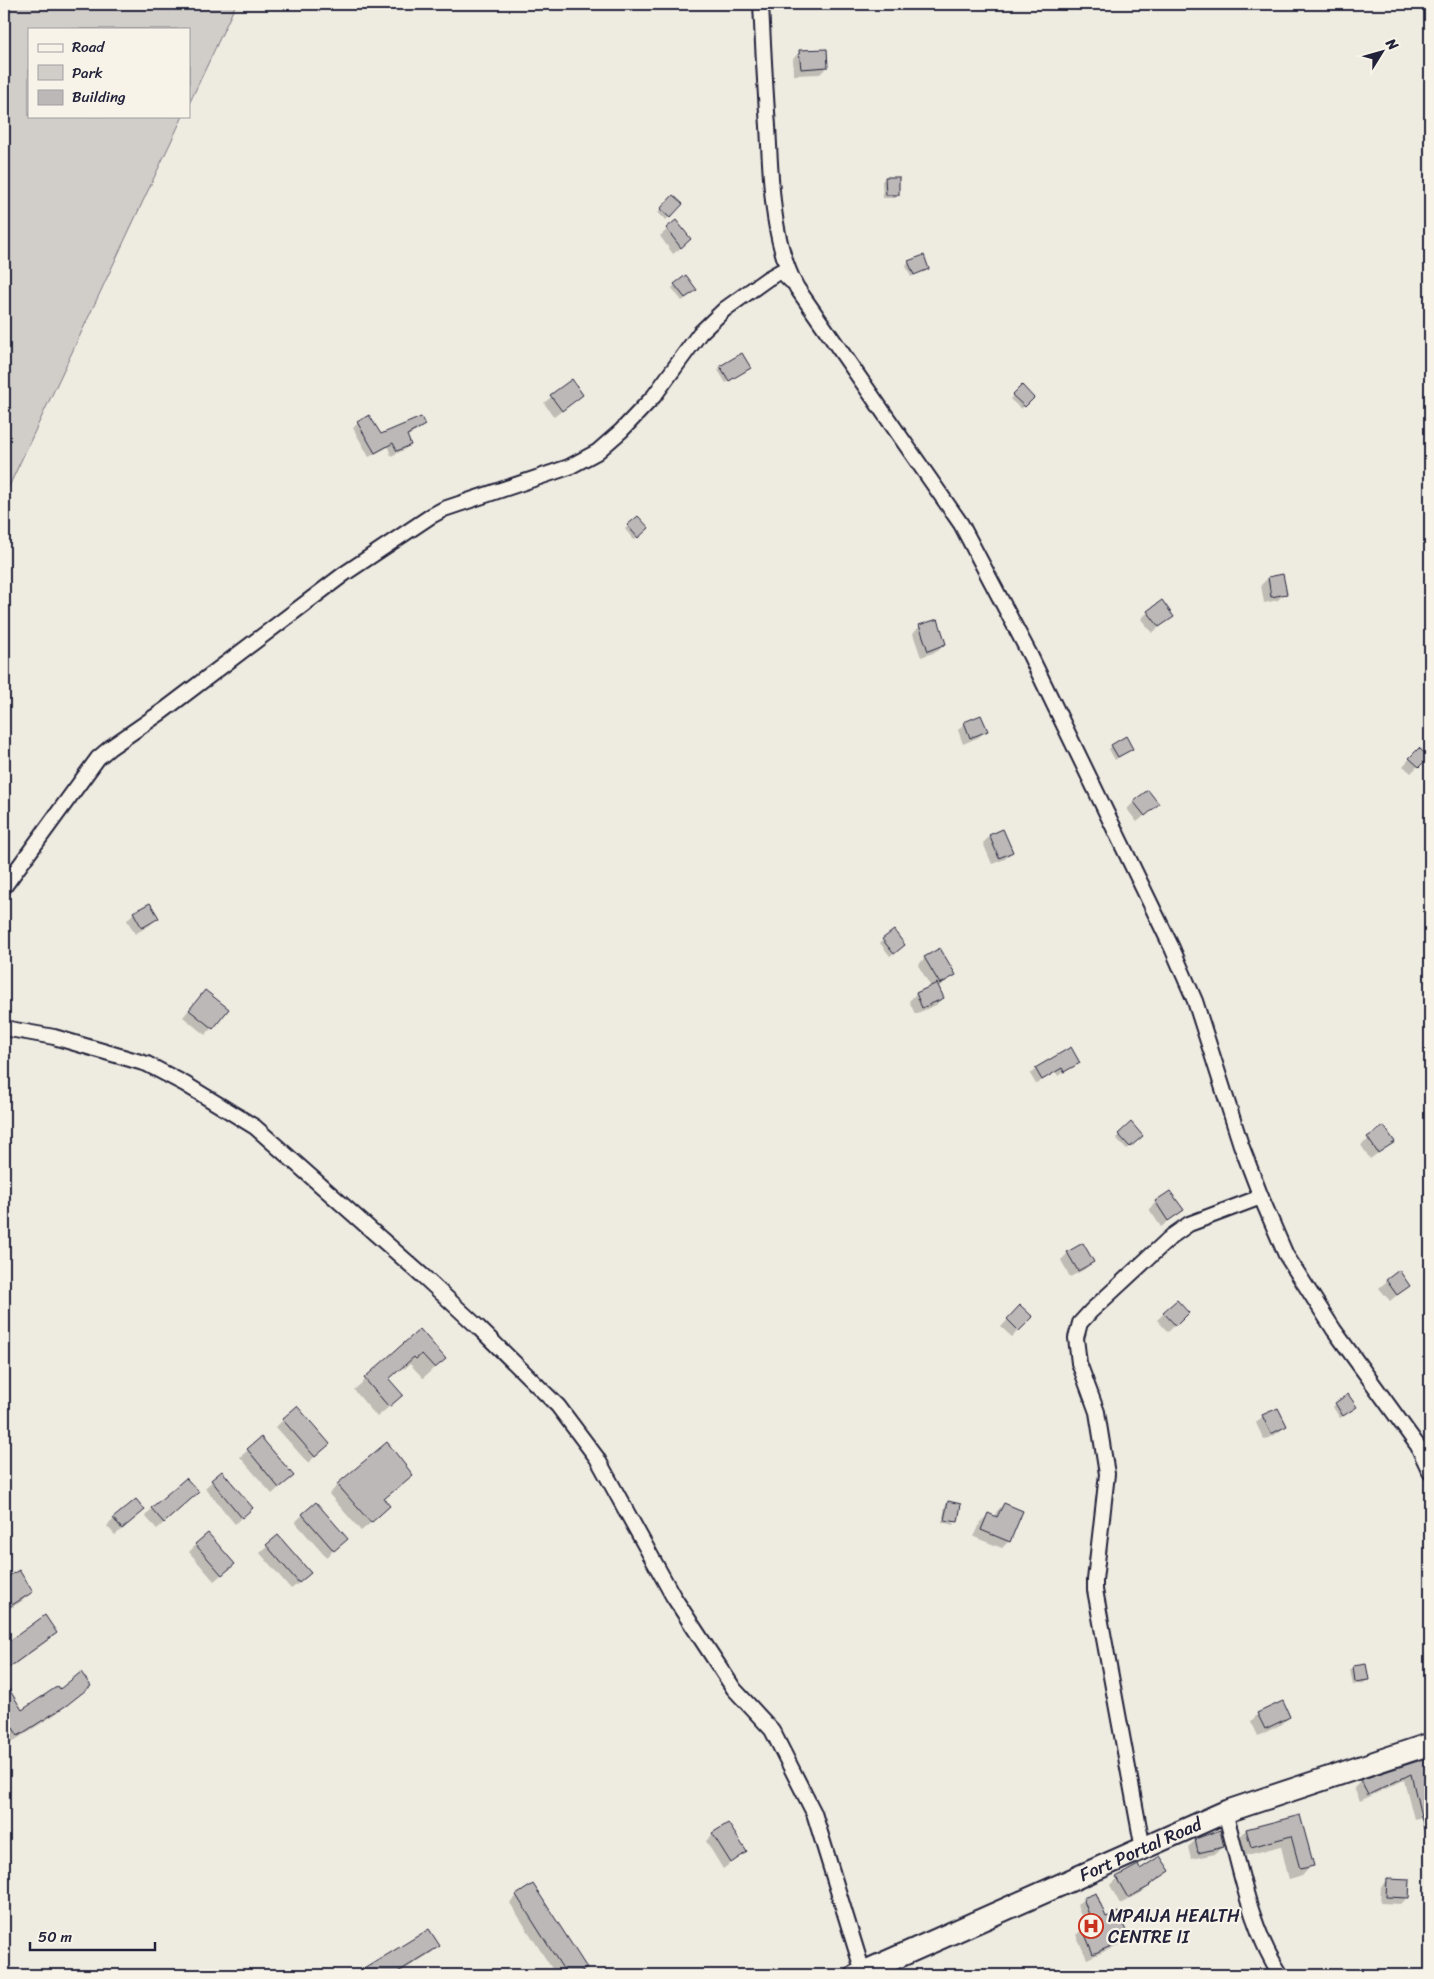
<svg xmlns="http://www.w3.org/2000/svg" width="1434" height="1979" viewBox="0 0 1434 1979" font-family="Sriracha,sans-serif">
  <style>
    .green { fill: #d1cdc9; stroke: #7a7882 }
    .shadow { fill: #0003 }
    .building { fill: #bbb8b7; stroke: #22223b }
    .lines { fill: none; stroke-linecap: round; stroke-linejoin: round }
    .minor-casing { stroke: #22223b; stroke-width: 18 }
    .primary-casing { stroke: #22223b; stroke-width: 25 }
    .minor { stroke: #f7f3e8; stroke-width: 14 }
    .primary { stroke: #f7f3e8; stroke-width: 21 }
    .labels { text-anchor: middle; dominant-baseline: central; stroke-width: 4.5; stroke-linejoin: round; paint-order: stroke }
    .street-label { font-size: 18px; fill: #22223b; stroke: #f7f3e8 }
    .poi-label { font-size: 18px; fill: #22223b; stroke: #f7f3e8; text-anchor: start }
  </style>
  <rect width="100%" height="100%" fill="#eeebe1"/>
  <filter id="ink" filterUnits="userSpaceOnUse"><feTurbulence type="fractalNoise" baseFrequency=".02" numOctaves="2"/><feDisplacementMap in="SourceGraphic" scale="10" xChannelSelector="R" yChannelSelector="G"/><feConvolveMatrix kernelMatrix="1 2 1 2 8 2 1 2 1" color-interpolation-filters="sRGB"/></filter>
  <g filter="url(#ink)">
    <!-- green -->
    <polygon class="green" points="4,4 236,4 189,104 189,29 29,29 29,116 183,116 4,497"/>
    <!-- shadow -->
    <g class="shadow">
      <polygon points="800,51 827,67 820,74 794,75 793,59"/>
      <polygon points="886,178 898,195 895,198 883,198 882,181"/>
      <polygon points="673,196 681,204 666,220 658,213"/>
      <polygon points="676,222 683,246 673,254 660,236"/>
      <polygon points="909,262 928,268 911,277 906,266"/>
      <polygon points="675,285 693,293 682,301 672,288"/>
      <polygon points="721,367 749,368 726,383 718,370"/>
      <polygon points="571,381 582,395 554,417 544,403"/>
      <polygon points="1022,387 1032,398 1021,409 1010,399"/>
      <polygon points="358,423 380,435 424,425 419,430 406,437 409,445 404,450 391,456 388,447 369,457 353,428"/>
      <polygon points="638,518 647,528 634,540 625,529"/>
      <polygon points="1268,578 1285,593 1278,600 1264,603 1261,585"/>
      <polygon points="1148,612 1172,617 1152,633 1141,619"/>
      <polygon points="920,626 945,644 938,651 921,657 913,634"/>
      <polygon points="965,723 986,730 979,737 963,744 958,730"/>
      <polygon points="1112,746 1131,749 1115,760 1109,749"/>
      <polygon points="1412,756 1427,757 1411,773 1403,766"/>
      <polygon points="1134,802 1158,804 1137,822 1127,809"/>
      <polygon points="990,836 1012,852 1005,859 992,864 983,843"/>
      <polygon points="134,913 157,918 150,925 135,934 127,920"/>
      <polygon points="883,940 901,948 890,956 880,943"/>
      <polygon points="925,958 955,975 938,987 942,998 936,1005 915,1014 909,1001 916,994 931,987 918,965"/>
      <polygon points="198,999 212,1028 205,1035 183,1017"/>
      <polygon points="1078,1063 1058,1076 1056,1072 1036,1084 1030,1074 1036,1069"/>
      <polygon points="1131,1124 1141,1136 1127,1149 1116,1138"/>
      <polygon points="1384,1128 1393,1142 1370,1159 1361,1145"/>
      <polygon points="1156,1202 1182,1210 1161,1227 1149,1209"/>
      <polygon points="1068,1253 1092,1262 1085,1269 1070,1277 1061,1260"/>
      <polygon points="1399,1271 1409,1285 1390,1301 1379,1288"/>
      <polygon points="1177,1301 1188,1313 1168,1332 1157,1320"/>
      <polygon points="1020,1307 1031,1317 1012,1337 1001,1327"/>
      <polygon points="420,1331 444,1359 423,1378 410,1364 404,1369 403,1367 388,1380 390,1406 377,1417 354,1390"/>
      <polygon points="1336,1404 1352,1410 1340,1418 1333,1407"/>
      <polygon points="1263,1416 1285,1426 1278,1433 1264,1440 1256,1423"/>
      <polygon points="283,1420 321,1451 308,1463 276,1427"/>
      <polygon points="261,1439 292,1476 272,1494 240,1457"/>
      <polygon points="221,1473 244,1515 235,1524 205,1488"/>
      <polygon points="412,1474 383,1500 379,1516 361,1531 329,1494 338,1485"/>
      <polygon points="190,1499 157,1529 145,1516 152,1509"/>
      <polygon points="316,1503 340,1545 326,1557 295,1522"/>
      <polygon points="948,1503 956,1522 956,1521 943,1518 945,1506"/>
      <polygon points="1004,1504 1009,1541 1002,1548 974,1537 981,1522 988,1515 994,1517 997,1511"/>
      <polygon points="137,1517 115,1535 107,1526 114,1519"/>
      <polygon points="942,1520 955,1523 953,1525 942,1522"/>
      <polygon points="278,1536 303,1580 291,1589 260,1553"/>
      <polygon points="196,1545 226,1571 214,1581 189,1552"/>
      <polygon points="18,1572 31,1592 22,1601 4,1612 4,1580"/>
      <polygon points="45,1617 56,1633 47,1641 4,1672 4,1646"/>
      <polygon points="1353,1667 1367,1680 1364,1683 1353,1685 1350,1670"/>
      <polygon points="4,1683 22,1711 59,1691 90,1686 57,1713 9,1744 4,1736"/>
      <polygon points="1258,1714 1289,1717 1282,1724 1258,1736 1251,1721"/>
      <polygon points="1430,1758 1430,1815 1414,1819 1404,1780 1360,1801 1354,1788 1361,1781"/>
      <polygon points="1299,1816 1312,1865 1302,1876 1289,1880 1281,1846 1240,1857 1236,1841 1246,1830"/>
      <polygon points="713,1834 745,1852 723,1869 706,1841"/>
      <polygon points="1196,1840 1222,1847 1215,1854 1191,1859 1188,1847"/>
      <polygon points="1169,1871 1141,1893 1120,1904 1110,1885 1117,1878"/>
      <polygon points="1388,1880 1408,1897 1401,1904 1380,1903 1381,1887"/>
      <polygon points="1096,1894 1105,1919 1128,1937 1121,1944 1087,1959 1076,1935 1085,1927 1077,1905 1083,1899"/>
      <polygon points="517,1896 585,1968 578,1975 556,1975 510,1903"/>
      <polygon points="428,1930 438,1946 431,1953 396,1975 356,1975"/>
      <polygon points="1052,1967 1056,1975 1037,1975"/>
    </g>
    <!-- building -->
    <g class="building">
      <polygon points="827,49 828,67 801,69 799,50"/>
      <polygon points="885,177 899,177 899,195 886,195"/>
      <polygon points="673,195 683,204 670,218 660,209"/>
      <polygon points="676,220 691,239 681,248 666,228"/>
      <polygon points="924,255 929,269 914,275 908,261"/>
      <polygon points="686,275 697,290 685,298 674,284"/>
      <polygon points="742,353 751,368 729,381 720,366"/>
      <polygon points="572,379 583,395 562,411 550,395"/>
      <polygon points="1022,385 1034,398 1025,407 1012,395"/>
      <polygon points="369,415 381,434 421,417 425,425 407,435 411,445 397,451 393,443 375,453 357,422"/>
      <polygon points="638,516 649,528 638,538 627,525"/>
      <polygon points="1283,574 1287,594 1271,597 1268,577"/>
      <polygon points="1162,600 1174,617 1159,627 1147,611"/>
      <polygon points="938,619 946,644 928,651 919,625"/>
      <polygon points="981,715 988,731 970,738 964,722"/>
      <polygon points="1126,736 1133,749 1118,757 1111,745"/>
      <polygon points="1419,748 1429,757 1419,767 1409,758"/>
      <polygon points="1148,790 1159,804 1145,816 1133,801"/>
      <polygon points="1003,829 1013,852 999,858 989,835"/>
      <polygon points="150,903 159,918 142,928 133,912"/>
      <polygon points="894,930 905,945 894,954 882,939"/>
      <polygon points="940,948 956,975 940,984 924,957"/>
      <polygon points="937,983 944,998 922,1008 916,993"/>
      <polygon points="205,990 229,1009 213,1029 189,1010"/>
      <polygon points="1071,1047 1080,1063 1064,1072 1062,1068 1042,1080 1035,1068"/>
      <polygon points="1131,1122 1143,1136 1130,1147 1118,1134"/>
      <polygon points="1384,1126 1395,1142 1378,1153 1367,1137"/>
      <polygon points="1170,1191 1184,1210 1168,1221 1155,1201"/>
      <polygon points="1083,1243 1094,1262 1078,1271 1067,1252"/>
      <polygon points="1399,1270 1410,1286 1397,1295 1386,1280"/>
      <polygon points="1177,1300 1189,1313 1176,1326 1163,1312"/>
      <polygon points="1020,1305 1033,1317 1019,1331 1007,1319"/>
      <polygon points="420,1329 446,1359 435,1368 422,1354 416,1359 414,1357 389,1379 403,1395 389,1407 364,1378"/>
      <polygon points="1348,1394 1357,1407 1343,1416 1335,1403"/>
      <polygon points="297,1406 330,1444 315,1457 282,1419"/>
      <polygon points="1278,1408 1287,1426 1271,1434 1262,1415"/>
      <polygon points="261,1437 294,1476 279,1488 247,1449"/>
      <polygon points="387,1442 413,1475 384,1499 390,1506 371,1523 337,1484"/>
      <polygon points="222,1471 253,1508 242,1518 211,1480"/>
      <polygon points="186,1478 199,1492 164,1523 151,1508"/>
      <polygon points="136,1499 145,1510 122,1529 113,1518"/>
      <polygon points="948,1501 961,1504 958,1522 944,1520"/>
      <polygon points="316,1502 348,1539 334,1551 302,1514"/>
      <polygon points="1004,1503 1023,1511 1010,1542 981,1530 988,1513 997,1517"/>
      <polygon points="208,1533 235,1564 222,1575 195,1544"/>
      <polygon points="278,1535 311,1573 299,1583 266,1545"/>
      <polygon points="19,1570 33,1592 4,1610 4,1579"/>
      <polygon points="45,1615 57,1633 4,1671 4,1645"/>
      <polygon points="1366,1664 1369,1680 1355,1682 1353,1666"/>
      <polygon points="81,1672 91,1686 67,1705 18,1736 4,1714 4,1681 22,1710 58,1686 60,1689"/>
      <polygon points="1283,1701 1290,1717 1265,1729 1257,1713"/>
      <polygon points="1430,1757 1430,1832 1425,1833 1411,1774 1368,1795 1360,1780"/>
      <polygon points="1300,1815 1314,1866 1300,1869 1291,1836 1251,1847 1246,1829"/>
      <polygon points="728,1823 747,1852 731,1863 712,1833"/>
      <polygon points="1220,1830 1224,1847 1198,1853 1195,1839"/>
      <polygon points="1160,1856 1170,1871 1149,1885 1150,1886 1128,1898 1116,1877 1138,1865 1140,1869"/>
      <polygon points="1387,1879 1410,1880 1409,1898 1386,1897"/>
      <polygon points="533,1884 587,1968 575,1975 567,1975 516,1895"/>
      <polygon points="1096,1893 1106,1917 1118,1912 1129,1938 1093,1954 1082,1927 1092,1923 1083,1898"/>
      <polygon points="429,1929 440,1946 393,1975 354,1975"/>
    </g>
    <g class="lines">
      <defs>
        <g id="minor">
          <path d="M761 4C763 45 765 86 768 126 771 178 771 241 797 288L961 524 1030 655 1172 948 1195 1001 1241 1145 1261 1197 1286 1255 1334 1330 1418 1446 1430 1472"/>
          <polyline points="4,887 98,758 111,747 163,711 344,574 431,516 444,509 569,467 597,452 621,431 654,396 700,333 725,309 767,279 781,271 791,281"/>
          <polyline points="4,1028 54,1037 147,1064 185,1084 255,1127 423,1276 478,1327 558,1406 597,1458 673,1596 734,1689 772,1730 814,1813 863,1972"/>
          <path d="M1225 1812C1240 1866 1250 1929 1281 1975"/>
          <polyline points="1143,1849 1095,1590 1095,1580 1107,1474 1097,1412 1079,1363 1076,1338 1080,1323 1091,1311 1172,1236 1189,1224 1261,1197"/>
        </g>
        <g id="primary">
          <path id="s1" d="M857 1975 1225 1812 1430 1744"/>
        </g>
      </defs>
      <!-- minor casing -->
      <use href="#minor" class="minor-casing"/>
      <!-- primary casing -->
      <use href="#primary" class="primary-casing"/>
      <!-- minor -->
      <use href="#minor" class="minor"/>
      <!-- primary -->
      <use href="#primary" class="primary"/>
    </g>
  </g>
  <!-- icons -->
  <defs>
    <symbol id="hospital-ring" viewBox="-11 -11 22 22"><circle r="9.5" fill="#f7f3e8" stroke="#c8321e" stroke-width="1.5"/><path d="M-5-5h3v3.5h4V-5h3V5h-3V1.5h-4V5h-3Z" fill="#c8321e"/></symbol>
  </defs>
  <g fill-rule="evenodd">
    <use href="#hospital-ring" x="1077" y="1912" width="28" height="28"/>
  </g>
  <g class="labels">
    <!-- street labels -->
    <g class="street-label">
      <text stroke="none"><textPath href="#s1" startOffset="310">Fort Portal Road</textPath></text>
    </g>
    <!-- poi labels -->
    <g class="poi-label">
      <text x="1108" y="1916">MPAIJA HEALTH<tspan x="1108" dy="21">CENTRE II</tspan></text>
    </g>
  </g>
  <!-- margin -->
  <rect width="1434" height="1979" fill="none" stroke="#f7f3e8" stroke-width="20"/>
  <rect x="10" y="10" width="1414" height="1959" fill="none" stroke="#22223b" stroke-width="2" filter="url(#ink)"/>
  <!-- legend -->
  <rect x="28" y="28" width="162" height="90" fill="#f7f3e8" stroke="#a29fa3"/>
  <rect x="38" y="44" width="25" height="8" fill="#f7f3e8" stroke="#a29fa3"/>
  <text x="72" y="52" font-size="15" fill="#22223b">Road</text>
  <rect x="38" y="65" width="25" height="15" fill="#d1cdc9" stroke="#a29fa3"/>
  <text x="72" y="78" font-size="15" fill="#22223b">Park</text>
  <rect x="38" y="90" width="25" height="15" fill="#bbb8b7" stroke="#a29fa3"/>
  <text x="72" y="102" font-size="15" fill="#22223b">Building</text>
  <!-- north arrow -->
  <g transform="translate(1382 52) rotate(53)" stroke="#f7f3e8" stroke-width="4" paint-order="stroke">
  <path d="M0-4L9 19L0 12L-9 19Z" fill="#22223b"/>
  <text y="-8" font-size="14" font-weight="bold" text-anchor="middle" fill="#22223b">N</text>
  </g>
  <!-- scale -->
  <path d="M30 1942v8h125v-8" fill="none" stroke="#22223b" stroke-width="2.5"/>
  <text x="38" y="1942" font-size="15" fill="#22223b" stroke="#f7f3e8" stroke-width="4" paint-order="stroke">50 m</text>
</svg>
